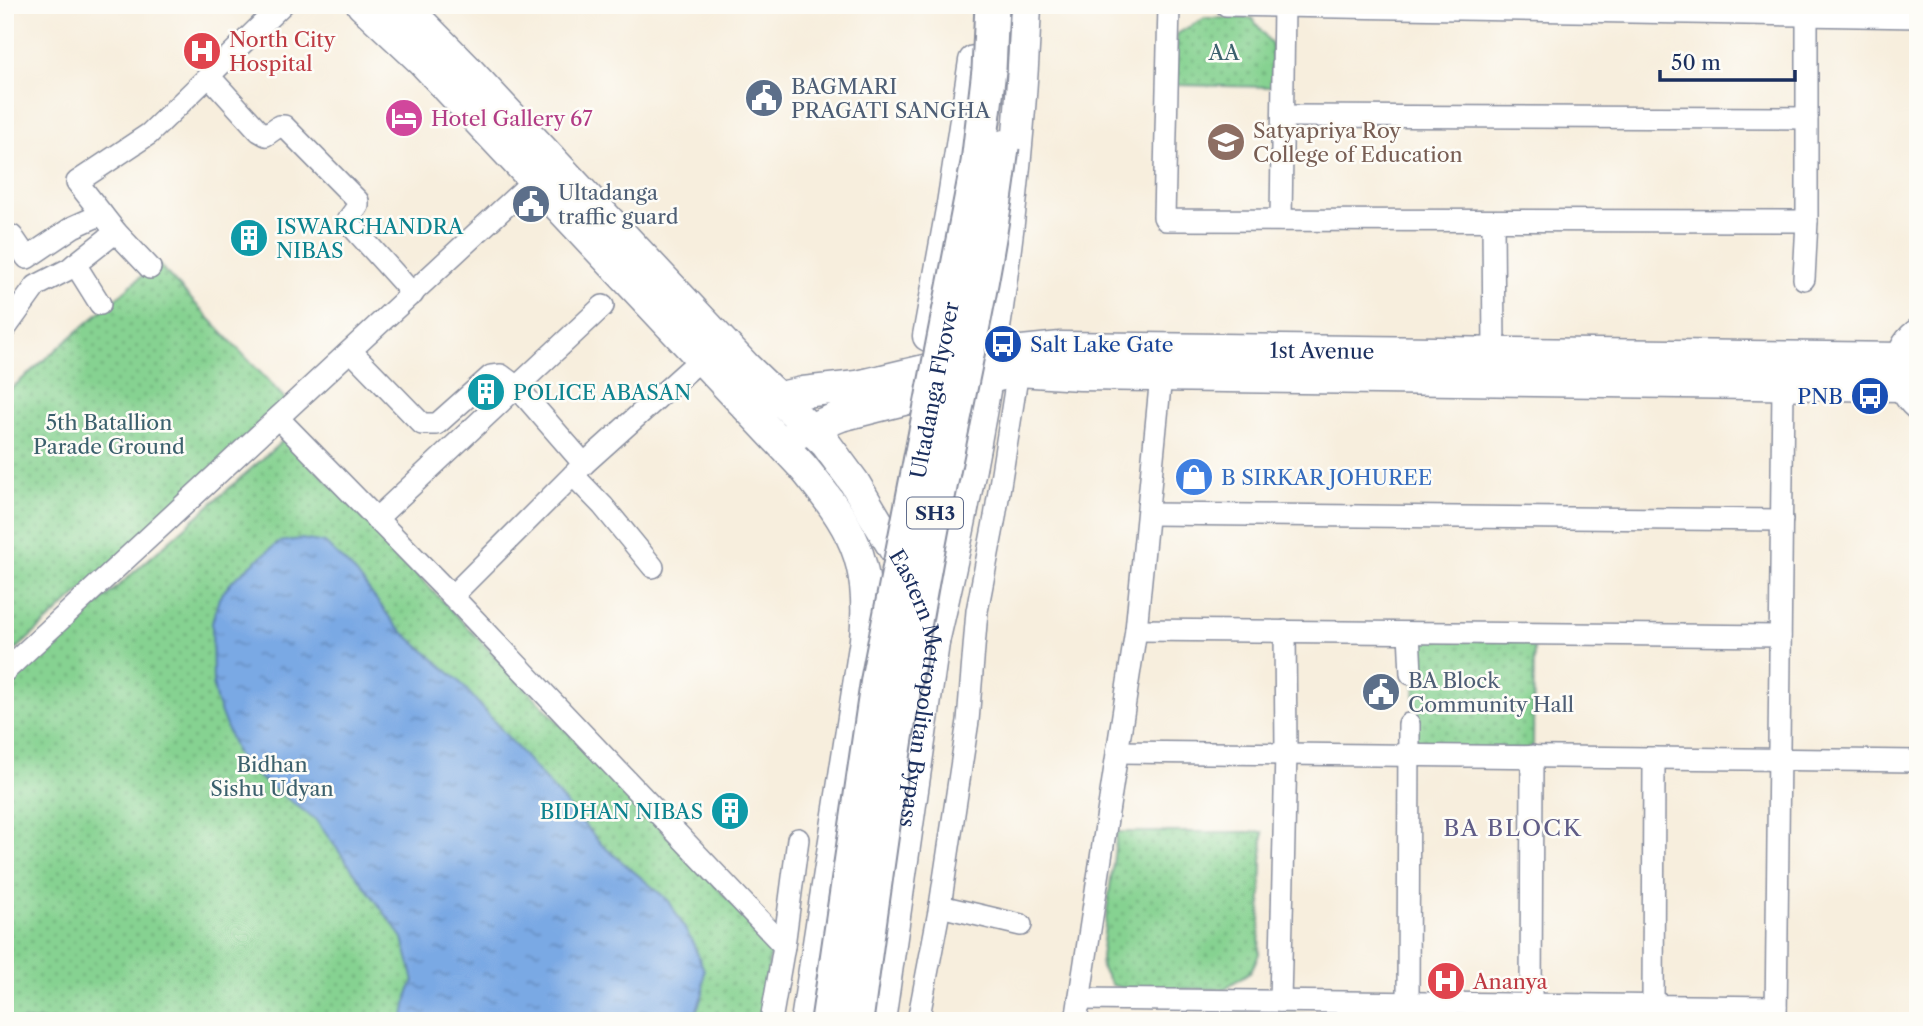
<svg xmlns="http://www.w3.org/2000/svg" width="1923" height="1026" viewBox="0 0 1923 1026" font-family="'Libre Caslon Text',serif">
  <style>
    .park { fill: url(#park-dots); stroke: #508078; stroke-width: 2 }
    .water { fill: url(#water-ripples); stroke: #4a6ca1; stroke-width: 2 }
    .lines { fill: none; stroke-linecap: round; stroke-linejoin: round }
    .minor-casing { stroke: #898e9e; stroke-width: 24 }
    .secondary-casing { stroke: #898e9e; stroke-width: 33 }
    .minor { stroke: #fff; stroke-width: 21 }
    .secondary { stroke: #fff; stroke-width: 30 }
    .primary-bridge-casing { stroke: #898e9e; stroke-width: 37; stroke-linecap: butt }
    .primary-bridge { stroke: #fff; stroke-width: 33 }
    .labels { text-anchor: middle; dominant-baseline: central; stroke-width: 5; stroke-linejoin: round; paint-order: stroke }
    .shield { fill: #fdfcf7; stroke: #5f6c8c; stroke-width: 2 }
    .shield-label { font-size: 19px; font-weight: bold; fill: #1b2f5e }
    .health-label { font-size: 21px; fill: #be3a42; stroke: #fdfcf7; text-anchor: start }
    .park-label { font-size: 21px; fill: #3b606d; stroke: #fdfcf7 }
    .service-label { font-size: 21px; fill: #4e5e75; stroke: #fdfcf7; text-anchor: start }
    .hotel-label { font-size: 21px; fill: #b23c85; stroke: #fdfcf7; text-anchor: start }
    .education-label { font-size: 21px; fill: #785e54; stroke: #fdfcf7; text-anchor: start }
    .culture-label { font-size: 21px; fill: #0d838f; stroke: #fdfcf7; text-anchor: start }
    .transit-label { font-size: 21px; fill: #164399; stroke: #fdfcf7; text-anchor: start }
    .street-label { font-size: 21px; fill: #1b2f5e; stroke: #fdfcf7 }
    .shop-label { font-size: 21px; fill: #366cbe; stroke: #fdfcf7; text-anchor: start }
    .neighbourhood-label { font-size: 23px; letter-spacing: 2px; fill: #605d87; stroke: #fdfcf7 }
  </style>
  <defs>
    <pattern id="park-dots" width="8" height="8" patternUnits="userSpaceOnUse" patternTransform="scale(1.75)"><rect width="8" height="8" fill="#86d291"/><path d="M2 2h.1M6 6h.1" fill="none" stroke="#6dab7a" stroke-width="1.8" stroke-linecap="round"/></pattern>
    <pattern id="water-ripples" width="26" height="14" patternUnits="userSpaceOnUse" patternTransform="scale(1.75)"><rect width="26" height="14" fill="#7aa9e4"/><path d="M2 4q2-2 4 0t4 0M15 11q2-2 4 0t4 0" fill="none" stroke="#638abc"/></pattern>
  </defs>
  <rect width="100%" height="100%" fill="#fdfcf7"/>
  <filter id="ink" filterUnits="userSpaceOnUse"><feTurbulence type="fractalNoise" baseFrequency=".0143" numOctaves="2"/><feDisplacementMap in="SourceGraphic" scale="14" xChannelSelector="R" yChannelSelector="G"/><feConvolveMatrix kernelMatrix="1 2 1 2 8 2 1 2 1" color-interpolation-filters="sRGB"/></filter>
  <filter id="wash" filterUnits="userSpaceOnUse"><feTurbulence type="fractalNoise" baseFrequency=".00686" numOctaves="4" result="noise"/><feDisplacementMap in="SourceGraphic" scale="28" xChannelSelector="R" yChannelSelector="G"/><feGaussianBlur stdDeviation="1.57" result="paint"/><feColorMatrix in="noise" values="0 0 0 0 0 0 0 0 0 0 0 0 0 0 0 0 0 1.4 0 .05"/><feComposite in="paint" operator="in"/></filter>
  <g filter="url(#wash)">
    <rect width="100%" height="100%" fill="#f7eedd"/>
    <!-- park -->
    <g class="park">
      <polygon points="1205,18 1252,18 1272,45 1272,87 1175,85 1177,34"/>
      <polygon points="157,263 289,403 8,657 5,655 5,394"/>
      <polygon points="286,438 771,944 762,1021 5,1021 5,686"/>
      <polygon points="1414,637 1534,639 1533,750 1415,749"/>
      <polygon points="1117,832 1263,832 1259,954 1251,971 1224,989 1123,988 1112,985 1102,969 1101,957"/>
      <polygon points="1234,1014 1768,1015 1768,1021 1234,1021"/>
    </g>
    <!-- water -->
    <polygon class="water" points="301,539 325,543 356,573 397,627 458,680 602,845 669,901 693,943 704,970 703,993 693,1021 399,1021 404,1017 408,994 414,981 403,938 315,819 258,777 237,755 216,700 213,683 212,623 219,598 232,581 279,542"/>
  </g>
  <g filter="url(#ink)">
    <g class="lines">
      <defs>
        <g id="minor">
          <polyline points="1169,5 1164,217 1166,220 1807,221"/>
          <polyline points="1226,5 1918,17"/>
          <polyline points="209,76 259,131 266,135 279,126 284,126 358,201 358,206 347,221 413,294"/>
          <polyline points="1284,116 1807,118"/>
          <polyline points="1281,220 1284,5"/>
          <polyline points="1493,221 1494,353"/>
          <polyline points="12,236 27,258 73,227 102,214"/>
          <polyline points="75,264 100,304"/>
          <polyline points="150,268 116,232 77,182 149,134 282,5"/>
          <polyline points="1804,279 1807,221 1807,5"/>
          <polyline points="5,329 36,286 69,269 116,232"/>
          <polyline points="351,351 422,424 437,424 491,376 501,375 517,387 584,464"/>
          <polyline points="279,419 452,596 784,946 771,1021"/>
          <polyline points="573,475 603,506 653,567"/>
          <polyline points="1148,514 1782,520"/>
          <polyline points="376,519 603,306"/>
          <polyline points="452,596 584,464 701,359"/>
          <polyline points="1136,630 1780,636"/>
          <polyline points="1409,633 1411,674"/>
          <polyline points="5,671 534,180"/>
          <polyline points="1117,752 1918,761"/>
          <polyline points="940,906 1021,925"/>
          <polyline points="784,946 798,839"/>
          <polyline points="1079,999 1776,1007"/>
          <polyline points="1280,1001 1286,753 1285,631"/>
          <polyline points="1408,1003 1409,724"/>
          <polyline points="1531,1004 1532,756"/>
          <polyline points="1653,1006 1654,758"/>
          <polyline points="1776,1020 1783,385"/>
          <polyline points="918,1021 940,906 968,721 977,611 995,517 1018,371"/>
          <polyline points="1076,1021 1136,630 1161,376"/>
        </g>
        <g id="secondary">
          <path d="M362 5 422 61 802 466C852 527 872 558 865 640L806 1021"/>
          <path id="s1" d="M404 5 469 71 746 367 826 444 854 482 910 576 930 624 934 643 880 1021"/>
          <path d="M1918 334C1894 352 1896 386 1918 405"/>
          <polyline points="928,336 952,204 974,61"/>
          <path id="s2" d="M764 405 780 397 803 392 857 386 991 354 1061 347 1902 358"/>
          <polyline points="794,435 841,416 1018,371 1080,375 1904,386"/>
          <path d="M934 642C983 434 1018 219 1026 5"/>
        </g>
      </defs>
      <!-- minor casing -->
      <use href="#minor" class="minor-casing"/>
      <!-- secondary casing -->
      <use href="#secondary" class="secondary-casing"/>
      <!-- minor -->
      <use href="#minor" class="minor"/>
      <!-- secondary -->
      <use href="#secondary" class="secondary"/>
      <defs>
        <g id="primary-bridge">
          <path id="s3" d="M828 1021 878 679 978 163 989 70 992 5"/>
          <path d="M856 1021C878 858 900 695 931 533 955 405 987 277 1002 147"/>
        </g>
      </defs>
      <!-- primary-bridge casing -->
      <use href="#primary-bridge" class="primary-bridge-casing"/>
      <!-- primary-bridge -->
      <use href="#primary-bridge" class="primary-bridge"/>
    </g>
  </g>
  <!-- icons -->
  <defs>
    <symbol id="hospital-disc" viewBox="-11 -11 22 22"><circle r="9.5" fill="#e0444e" stroke="#fdfcf7"/><path d="M-5-5h3v3.5h4V-5h3V5h-3V1.5h-4V5h-3Z" fill="#fff"/></symbol>
    <symbol id="civic-disc" viewBox="-11 -11 22 22"><circle r="9.5" fill="#5c6f8a" stroke="#fdfcf7"/><path d="M-.6-6.5H3V-4.5H.6V-3L4-1V1h2V6H-6V1h2V-1L-.6-3ZM-1.2 2.5V6h2.4V2.5Z" fill="#fff"/></symbol>
    <symbol id="hotel-disc" viewBox="-11 -11 22 22"><circle r="9.5" fill="#d1479c" stroke="#fdfcf7"/><path d="M-6-4.5h1.5V1H6V5H4.5V3h-9V5H-6ZM-4 0a1.8 1.8 0 1 1 3.6 0ZM.5 0V-2.5h3Q6-2.5 6 0Z" fill="#fff"/></symbol>
    <symbol id="university-disc" viewBox="-11 -11 22 22"><circle r="9.5" fill="#8d6e63" stroke="#fdfcf7"/><path d="M0-5L7-2L0 1L-7-2ZM-4 1L0 2.5L4 1V4Q0 6-4 4Z" fill="#fff"/></symbol>
    <symbol id="building-disc" viewBox="-11 -11 22 22"><circle r="9.5" fill="#0f9aa8" stroke="#fdfcf7"/><path d="M-4-6H4V6H1V3H-1V6H-4ZM-2.5-4.3h1.7v1.8h-1.7ZM.8-4.3h1.7v1.8H.8ZM-2.5-1h1.7V.8h-1.7ZM.8-1h1.7V.8H.8Z" fill="#fff"/></symbol>
    <symbol id="bus-disc" viewBox="-11 -11 22 22"><circle r="9.5" fill="#1a4fb4" stroke="#fdfcf7"/><path d="M-5-6H5V4H4V6H2V4H-2V6H-4V4H-5ZM-3.5-4V0h7V-4ZM-3.5 1.2v1.5H-2V1.2ZM2 1.2v1.5H3.5V1.2Z" fill="#fff"/></symbol>
    <symbol id="shop-disc" viewBox="-11 -11 22 22"><circle r="9.5" fill="#3f7fe0" stroke="#fdfcf7"/><path d="M-5-2.5h2.3a2.7 3.5 0 0 1 5.4 0H5L5.5 6h-11ZM-1.5-2.5h3a1.5 2.3 0 0 0-3 0Z" fill="#fff"/></symbol>
  </defs>
  <g fill-rule="evenodd">
    <use href="#hospital-disc" x="180" y="29" width="44" height="44"/>
    <use href="#civic-disc" x="742" y="76" width="44" height="44"/>
    <use href="#hotel-disc" x="382" y="96" width="44" height="44"/>
    <use href="#university-disc" x="1204" y="120" width="44" height="44"/>
    <use href="#civic-disc" x="509" y="182" width="44" height="44"/>
    <use href="#building-disc" x="227" y="216" width="44" height="44"/>
    <use href="#bus-disc" x="981" y="322" width="44" height="44"/>
    <use href="#building-disc" x="464" y="370" width="44" height="44"/>
    <use href="#bus-disc" x="1848" y="374" width="44" height="44"/>
    <use href="#shop-disc" x="1172" y="455" width="44" height="44"/>
    <use href="#civic-disc" x="1359" y="670" width="44" height="44"/>
    <use href="#building-disc" x="708" y="789" width="44" height="44"/>
    <use href="#hospital-disc" x="1424" y="959" width="44" height="44"/>
  </g>
  <g class="labels">
    <!-- shield labels -->
    <rect class="shield" x="907" y="497.5" width="56" height="31" rx="5"/>
    <g class="shield-label">
      <text x="935" y="513">SH3</text>
    </g>
    <!-- health labels -->
    <g class="health-label">
      <text x="229" y="39">North City<tspan x="229" dy="24">Hospital</tspan></text>
      <text x="1473" y="981">Ananya</text>
    </g>
    <!-- park labels -->
    <g class="park-label">
      <text x="1224" y="52">AA</text>
      <text x="109" y="422">5th Batallion<tspan x="109" dy="24">Parade Ground</tspan></text>
      <text x="272" y="764">Bidhan<tspan x="272" dy="24">Sishu Udyan</tspan></text>
    </g>
    <!-- service labels -->
    <g class="service-label">
      <text x="791" y="86">BAGMARI<tspan x="791" dy="24">PRAGATI SANGHA</tspan></text>
      <text x="558" y="192">Ultadanga<tspan x="558" dy="24">traffic guard</tspan></text>
      <text x="1408" y="680">BA Block<tspan x="1408" dy="24">Community Hall</tspan></text>
    </g>
    <!-- hotel labels -->
    <g class="hotel-label">
      <text x="431" y="118">Hotel Gallery 67</text>
    </g>
    <!-- education labels -->
    <g class="education-label">
      <text x="1253" y="130">Satyapriya Roy<tspan x="1253" dy="24">College of Education</tspan></text>
    </g>
    <!-- culture labels -->
    <g class="culture-label">
      <text x="276" y="226">ISWARCHANDRA<tspan x="276" dy="24">NIBAS</tspan></text>
      <text x="513" y="392">POLICE ABASAN</text>
      <text x="703" y="811" text-anchor="end">BIDHAN NIBAS</text>
    </g>
    <!-- transit labels -->
    <g class="transit-label">
      <text x="1030" y="344">Salt Lake Gate</text>
      <text x="1843" y="396" text-anchor="end">PNB</text>
    </g>
    <!-- street labels -->
    <g class="street-label">
      <text stroke="none"><textPath href="#s2" startOffset="565">1st Avenue</textPath></text>
      <text stroke="none"><textPath href="#s3" startOffset="640">Ultadanga Flyover</textPath></text>
      <text stroke="none"><textPath href="#s1" startOffset="880">Eastern Metropolitan Bypass</textPath></text>
    </g>
    <!-- shop labels -->
    <g class="shop-label">
      <text x="1221" y="477">B SIRKAR JOHUREE</text>
    </g>
    <!-- neighbourhood labels -->
    <g class="neighbourhood-label">
      <text x="1513" y="828">BA BLOCK</text>
    </g>
  </g>
  <!-- margin -->
  <rect width="1923" height="1026" fill="none" stroke="#fdfcf7" stroke-width="28"/>
  <!-- scale -->
  <path d="M1660 70v10h135v-10" fill="none" stroke="#1b2f5e" stroke-width="3.5"/>
  <text x="1671" y="70" font-size="21" fill="#1b2f5e" stroke="#fdfcf7" stroke-width="5" paint-order="stroke">50 m</text>
</svg>
